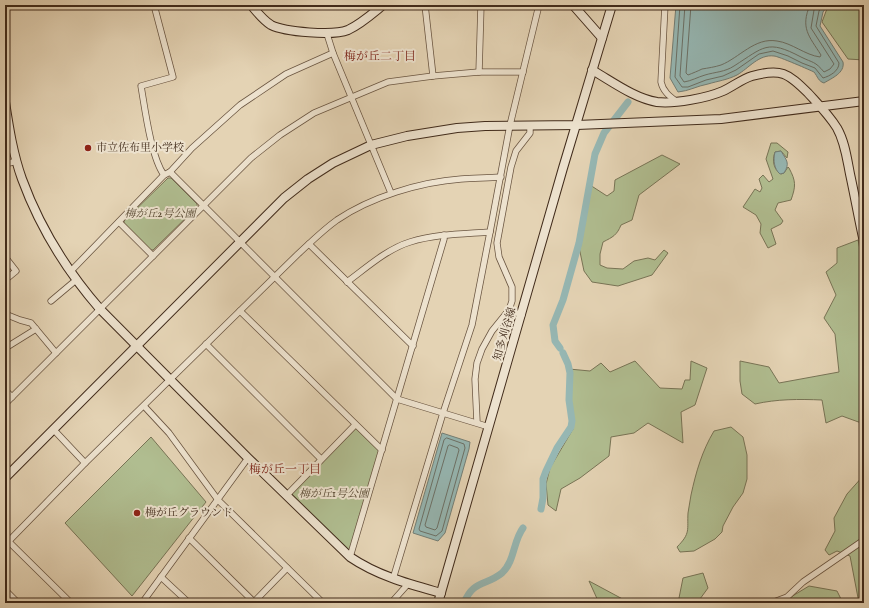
<svg xmlns="http://www.w3.org/2000/svg" width="869" height="608" viewBox="0 0 869 608" font-family="'IM FELL English','Noto Serif JP',serif">
  <style>
    .green { fill: #b0bd90; stroke: #787456 }
    .water { fill: #96b7b3; stroke: #747f76 }
    .lines { fill: none; stroke-linecap: round; stroke-linejoin: round }
    .shore { stroke: #6c7167; stroke-width: 1 }
    .canal { stroke: #96b7b3; stroke-width: 7 }
    .street-casing { stroke: #6a5541; stroke-width: 7 }
    .secondary-casing { stroke: #412b1b; stroke-width: 10 }
    .street { stroke: #ede2ce; stroke-width: 5.5 }
    .secondary { stroke: #ede2ce; stroke-width: 8 }
    .poi-dot { fill: #8f2418; stroke: #ede2ce; stroke-width: 1.5 }
    .labels { text-anchor: middle; dominant-baseline: central; stroke-width: 4; stroke-linejoin: round; paint-order: stroke }
    .poi-label { font-size: 11px; fill: #412b1b; stroke: #ede2ce; text-anchor: start }
    .park-label { font-size: 11px; font-style: italic; fill: #574832; stroke: #ede2ce }
    .street-label { font-size: 11px; fill: #412b1b; stroke: #ede2ce }
    .neighbourhood-label { font-size: 12px; fill: #7a1f14; stroke: #ede2ce }
  </style>
  <rect width="100%" height="100%" fill="#e4d3b4"/>
  <filter id="stains"><feTurbulence type="fractalNoise" baseFrequency=".005" numOctaves="4"/><feColorMatrix values="0 0 0 0 .2 0 0 0 0 .09 0 0 0 0 .02 0 0 0 .5 -.17"/></filter>
  <radialGradient id="worn" r=".72"><stop offset=".6" stop-color="#630" stop-opacity="0"/><stop offset="1" stop-color="#630" stop-opacity=".3"/></radialGradient>
  <!-- green -->
  <g class="green">
    <polygon points="829,5 862,5 864,6 864,60 848,59 822,22 828,6"/>
    <path d="M771 143H777L788 152 787 158 781 151 775 152C772 160 773 169 781 174L784 173 788 167 789 168C796 181 796 186 791 200L778 203 775 210 783 221 781 224 771 229 776 244 768 248 760 233 761 224 756 215 743 207 755 189 760 192 762 188 759 179 763 175 769 182 773 179 766 159Z"/>
    <path d="M662 155 680 164 639 195 632 220 621 225C617 235 613 237 603 242L600 254V265L607 268 623 269 634 261 648 258 655 260 664 250 668 253 652 275 618 286 592 282 584 271 579 247 590 185 607 196 614 191 615 180Z"/>
    <polygon points="168,178 171,178 197,204 197,207 153,250 150,250 124,224 124,221"/>
    <path d="M858 240 862 259 864 262V424L842 416 826 423 822 400C799 399 777 399 755 404L742 394 740 381V361L769 367 779 383 839 372 835 334 824 318 836 295 826 272 837 263V248Z"/>
    <polygon points="635,361 660,388 682,389 685,380 690,380 691,361 707,368 695,405 681,412 683,443 648,423 634,433 611,437 609,456 580,478 561,489 556,511 548,505 546,484 550,468 573,429 569,369 590,371 601,363 610,372"/>
    <polygon points="355,425 382,450 350,557 287,495"/>
    <path d="M731 427 743 437 747 455V479L743 493 733 507 723 526 722 532 715 539 694 551 680 552 677 547C691 533 687 530 688 513 689 507 690 501 691 495 696 472 702 451 714 431Z"/>
    <polygon points="151,437 206,502 132,596 65,523"/>
    <polygon points="864,475 864,603 859,603 850,556 837,551 829,555 825,550 835,531 834,518 847,494"/>
    <polygon points="703,573 708,588 697,603 678,603 683,578"/>
    <polygon points="589,581 630,603 599,603"/>
    <polygon points="809,586 837,591 843,603 781,603"/>
  </g>
  <!-- water -->
  <g class="water">
    <path d="M676 5H828L823 12 820 26 843 62C845 73 832 78 824 83 818 81 818 77 814 72 812 71 778 56 774 56 759 54 749 68 737 75 727 80 718 81 708 84 697 86 689 91 678 92L670 78Z"/>
    <path d="M781 151C787 161 790 163 784 173L780 174C774 169 773 160 775 152Z"/>
    <polygon points="442,433 470,442 469,449 445,533 438,541 413,533"/>
  </g>
  <g class="lines">
    <!-- shore -->
    <g class="shore">
      <path d="M680 5 675 77 682 87H688L706 80 723 76 736 70 759 54 773 51 788 56 802 63 815 68 823 78C830 76 839 71 839 63L816 26 819 11 823 5"/>
      <path d="M685 5 680 76 684 82C691 81 698 77 705 75 715 72 725 72 734 66 764 47 767 39 801 57 813 63 815 61 824 72L830 69 834 64 811 28 814 10 817 5"/>
      <path d="M691 5 686 73 688 75C693 73 698 71 702 69 708 68 715 67 721 65 739 58 755 37 777 41 792 43 805 55 820 57L821 55C809 36 800 28 810 5"/>
      <polygon points="447,438 464,444 465,448 442,531 436,536 420,531 419,529 444,440"/>
      <polygon points="450,445 458,448 459,450 437,528 435,530 426,527 425,525 448,446"/>
    </g>
    <!-- canal -->
    <g class="canal">
      <polyline points="560,348 555,341 553,325 563,300 579,243 595,154 604,133 628,102"/>
      <polyline points="541,509 543,498 543,479 546,471 557,448 571,427 572,421 569,400 570,373 568,364 563,353"/>
      <path d="M464 603C473 580 486 586 502 573 515 561 513 541 523 528"/>
    </g>
    <defs>
      <g id="street">
        <path d="M154 5 173 77 141 86C145 109 151 157 164 175"/>
        <polyline points="425,5 433,76"/>
        <path d="M665 5 661 82C663 91 669 96 676 101"/>
        <polyline points="327,34 333,53 391,193"/>
        <polyline points="479,72 481,5"/>
        <polyline points="5,164 17,161"/>
        <polyline points="170,172 397,399 489,427"/>
        <polyline points="119,222 153,256"/>
        <polyline points="309,244 413,346"/>
        <polyline points="5,257 16,271 5,280"/>
        <polyline points="70,272 164,175 170,172 192,148 240,105 286,74 333,53"/>
        <path d="M347 282C366 268 387 249 410 242 436 234 463 234 490 232L510 125 539 5"/>
        <polyline points="51,301 76,280"/>
        <polyline points="509,310 522,315"/>
        <polyline points="240,311 382,450"/>
        <polyline points="5,314 20,320 31,323 56,353"/>
        <polyline points="206,344 321,459"/>
        <polyline points="7,347 36,329"/>
        <polyline points="5,390 12,397"/>
        <polyline points="5,404 251,158 280,135 314,113 388,82 433,76 479,72 523,72"/>
        <polyline points="144,406 169,433 218,500 323,603"/>
        <polyline points="477,422 475,379 477,363 482,349 492,331 509,310 512,301 512,287 499,257 497,243 511,167 516,151 530,133 530,125"/>
        <polyline points="53,429 85,463"/>
        <polyline points="287,495 355,425"/>
        <polyline points="5,538 71,603"/>
        <polyline points="189,538 255,603"/>
        <path d="M5 545 85 463 298 254C311 242 323 230 337 220 371 197 420 182 461 179 474 178 487 178 501 177"/>
        <polyline points="350,557 444,239 444,235"/>
        <polyline points="161,577 189,603"/>
        <polyline points="393,579 443,413 472,325 490,232"/>
        <polyline points="5,590 18,603"/>
        <polyline points="142,603 248,458"/>
        <polyline points="253,603 287,568"/>
        <polyline points="391,603 408,584"/>
        <polyline points="771,603 787,597 803,582 864,540"/>
      </g>
      <g id="secondary">
        <path d="M251 5C257 12 263 20 271 25 285 32 333 36 348 30 361 24 372 14 383 5"/>
        <polyline points="573,5 602,38"/>
        <path d="M592 70C613 82 634 98 657 102 675 104 707 98 723 91 732 87 742 79 752 76 781 68 788 73 808 93 818 104 829 115 837 128 845 142 847 159 850 174 855 197 859 220 864 242"/>
        <path d="M5 102C9 128 13 154 22 179 40 228 66 270 100 309L248 458 350 557C378 576 409 584 441 593"/>
        <polyline points="5,478 284,198 308,179 333,163 371,145 407,136 457,128 485,126 577,125 721,119 864,101"/>
        <polyline points="438,603 563,168 612,5"/>
      </g>
    </defs>
    <!-- street casing -->
    <use href="#street" class="street-casing"/>
    <!-- secondary casing -->
    <use href="#secondary" class="secondary-casing"/>
    <!-- street -->
    <use href="#street" class="street"/>
    <!-- secondary -->
    <use href="#secondary" class="secondary"/>
  </g>
  <!-- markers -->
  <g class="poi-dot">
    <circle cx="88" cy="148" r="4"/>
    <circle cx="137" cy="513" r="4"/>
  </g>
  <g class="labels">
    <!-- poi labels -->
    <g class="poi-label">
      <text x="96" y="148">市立佐布里小学校</text>
      <text x="145" y="513">梅が丘グラウンド</text>
    </g>
    <!-- park labels -->
    <g class="park-label">
      <text x="160" y="214">梅が丘2号公園</text>
      <text x="334" y="494">梅が丘1号公園</text>
    </g>
    <!-- street labels -->
    <g class="street-label">
      <text transform="translate(505 334) rotate(-74)">知多刈谷線</text>
    </g>
    <!-- neighbourhood labels -->
    <g class="neighbourhood-label">
      <text x="380" y="56">梅が丘二丁目</text>
      <text x="285" y="469">梅が丘一丁目</text>
    </g>
  </g>
  <!-- margin -->
  <rect width="869" height="608" fill="none" stroke="#e4d3b4" stroke-width="20"/>
  <rect x="6" y="6" width="857" height="596" fill="none" stroke="#412b1b" stroke-width="2"/>
  <rect x="10" y="10" width="849" height="588" fill="none" stroke="#412b1b"/>
  <rect width="100%" height="100%" filter="url(#stains)"/>
  <rect width="100%" height="100%" fill="url(#worn)"/>
</svg>
